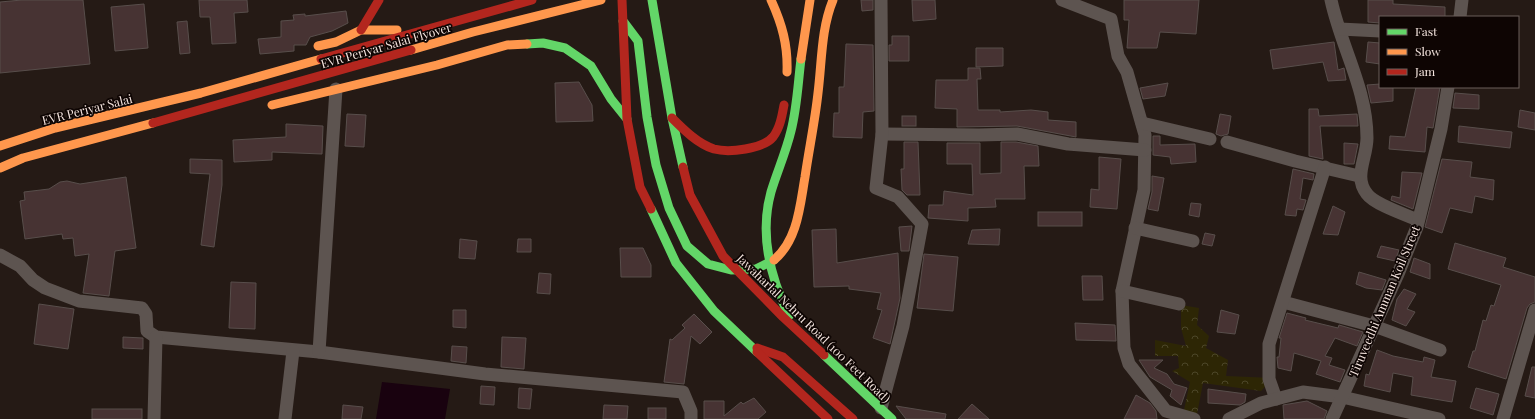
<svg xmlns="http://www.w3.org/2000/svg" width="1535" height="419" viewBox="0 0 1535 419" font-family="'Playfair Display',serif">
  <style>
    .forest { fill: url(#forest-crowns) }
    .water { fill: #19020f }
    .building { fill: #473333; stroke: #584e4b }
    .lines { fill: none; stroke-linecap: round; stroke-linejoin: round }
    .street { stroke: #5d5450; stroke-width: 13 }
    .fast { stroke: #63d668; stroke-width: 9 }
    .slow { stroke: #ff974d; stroke-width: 9 }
    .jam { stroke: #b3261e; stroke-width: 9 }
    .labels { text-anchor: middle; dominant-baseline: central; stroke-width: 3.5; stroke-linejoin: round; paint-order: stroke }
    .street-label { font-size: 12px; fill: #f6e6e0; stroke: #0e0503 }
  </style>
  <defs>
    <pattern id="forest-crowns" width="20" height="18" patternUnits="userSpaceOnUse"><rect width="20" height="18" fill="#2d2605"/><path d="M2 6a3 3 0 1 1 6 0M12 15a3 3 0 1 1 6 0" fill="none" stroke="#4c4629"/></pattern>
  </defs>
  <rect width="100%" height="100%" fill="#251a15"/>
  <!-- forest -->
  <polygon class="forest" points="1181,305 1199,308 1197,325 1209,336 1206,348 1228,360 1226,376 1273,378 1261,391 1203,383 1197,414 1184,410 1190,382 1172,371 1179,368 1178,356 1155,356 1155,340 1186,346 1181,328"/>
  <!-- water -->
  <polygon class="water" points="382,382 450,389 445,419 376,419"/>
  <!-- building -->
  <g class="building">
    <polygon points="22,0 83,0 90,64 0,73 0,2"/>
    <polygon points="199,0 247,0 248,12 234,13 236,43 212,44 210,17 200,17"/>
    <polygon points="861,0 873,0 873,10 862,11"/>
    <polygon points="912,0 935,0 936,19 913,21"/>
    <polygon points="1124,0 1199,0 1196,34 1160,32 1157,48 1127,48 1129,20 1124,20"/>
    <polygon points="1368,0 1393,0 1393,4 1445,7 1445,17 1380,17 1380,23 1368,22"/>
    <polygon points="144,4 148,48 115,51 111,7"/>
    <polygon points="346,11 348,23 332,31 310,37 306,45 294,45 294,51 260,54 258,39 281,37 281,21 294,20 293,15 305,14 305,16"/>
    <polygon points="187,21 190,53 180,54 177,22"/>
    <polygon points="892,36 909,36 909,61 889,61 889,45 892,45"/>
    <polygon points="1334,42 1338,70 1344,68 1346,80 1328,81 1323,62 1273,69 1270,50"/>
    <polygon points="1368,42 1380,43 1380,64 1366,62"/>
    <polygon points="846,44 873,45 874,111 863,112 862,138 833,137 834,113 839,113 839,87 844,87"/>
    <polygon points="976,48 1003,48 1003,66 976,67"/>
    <polygon points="968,68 980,68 981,79 977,79 978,110 1000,110 1000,112 1031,110 1048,112 1048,120 1076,122 1076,137 1017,126 957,127 957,109 935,108 936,80 968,80"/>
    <polygon points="579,82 592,105 593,121 556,122 555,83"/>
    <polygon points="1168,83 1165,96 1143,99 1140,88"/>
    <polygon points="1380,84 1380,87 1393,87 1393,101 1371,103 1367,85"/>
    <polygon points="1416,87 1440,87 1433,128 1427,127 1425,152 1389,149 1390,136 1405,137"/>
    <polygon points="1455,93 1479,95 1479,109 1453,108"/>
    <polygon points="1309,109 1318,109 1319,116 1357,114 1358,126 1320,126 1323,159 1309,156"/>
    <polygon points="1520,110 1535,113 1535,130 1518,127"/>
    <polygon points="347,114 366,115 364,147 345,146"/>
    <polygon points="1220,114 1231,116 1228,134 1221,136 1216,134"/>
    <rect x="902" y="116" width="14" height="10"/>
    <polygon points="286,124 323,126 322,154 272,152 272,160 234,162 233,140 286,137"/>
    <polygon points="1459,126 1512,132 1510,148 1458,142"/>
    <polygon points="1153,136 1160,136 1160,145 1195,144 1196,162 1171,164 1170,157 1153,155"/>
    <polygon points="904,142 918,142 920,195 907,195 902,190 901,169 904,169"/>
    <polygon points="1001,142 1016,142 1038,146 1039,166 1024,166 1025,199 995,199 996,207 968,208 968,221 928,218 929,205 943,205 944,191 973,195 972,164 947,164 947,143 980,143 980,174 1001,173"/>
    <polygon points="1344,143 1358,144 1354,164 1344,164"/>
    <polygon points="1099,157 1121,159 1117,209 1090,207 1091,189 1099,190"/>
    <polygon points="190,159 222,160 222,185 214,247 201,245 210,174 190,173"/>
    <polygon points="1442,159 1472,162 1470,177 1494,180 1493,200 1475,196 1472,213 1450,208 1442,233 1425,227"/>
    <polygon points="1293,169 1314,174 1313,180 1303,178 1300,199 1306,200 1303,210 1297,209 1296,216 1285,215"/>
    <polygon points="1402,172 1422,173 1413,209 1391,200 1392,196 1400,198"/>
    <polygon points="1152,176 1164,178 1158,211 1148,209 1152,192"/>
    <polygon points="126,177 136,248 115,251 109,296 83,293 89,254 75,256 73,238 63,239 62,234 25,239 20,201 25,200 24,192 49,189 60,182 67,181 80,184"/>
    <polygon points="1191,203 1201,204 1199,217 1189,215"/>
    <polygon points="1333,206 1345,212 1338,235 1323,234"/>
    <rect x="1038" y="212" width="44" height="14"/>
    <polygon points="912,226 909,251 901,251 899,227"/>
    <polygon points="836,229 837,263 898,253 900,298 890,344 873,338 882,310 877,309 881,293 849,289 849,286 814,287 812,230"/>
    <polygon points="1000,229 999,245 968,244 972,230"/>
    <polygon points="1205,233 1215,235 1212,246 1202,244"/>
    <polygon points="460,239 477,241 475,259 459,258"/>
    <polygon points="518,239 531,239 531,252 517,252"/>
    <polygon points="1455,243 1506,258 1503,267 1535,277 1535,302 1530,304 1527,308 1506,379 1468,367 1473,351 1475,351 1483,320 1486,321 1491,305 1494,306 1501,285 1448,269"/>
    <polygon points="1381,246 1399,250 1395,261 1377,257"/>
    <polygon points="620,248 643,248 651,265 651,277 621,277"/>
    <polygon points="924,254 958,257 953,311 917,308"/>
    <polygon points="1414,258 1430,264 1430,279 1410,272"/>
    <polygon points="1359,272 1386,280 1382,290 1366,288 1356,284"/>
    <polygon points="539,273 551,274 550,294 537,293"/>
    <polygon points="1082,276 1102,276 1103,300 1083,300"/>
    <polygon points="231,282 256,283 255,329 229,328"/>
    <polygon points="1404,289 1416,294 1407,309 1415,312 1406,326 1392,320 1397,299"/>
    <polygon points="39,304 74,309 68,349 34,344"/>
    <polygon points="453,310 466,310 466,328 453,327"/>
    <polygon points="1221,310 1239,315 1235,334 1217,332"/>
    <polygon points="1287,313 1306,318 1305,320 1338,328 1339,325 1363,332 1357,346 1335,338 1325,356 1332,358 1329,365 1345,370 1340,382 1316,374 1321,361 1294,353 1291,371 1278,368 1277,357 1279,357 1281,338 1279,338"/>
    <polygon points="694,314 712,332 700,344 691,336 684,384 664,382 670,339 672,340 685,328 682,325"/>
    <polygon points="1075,323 1115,325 1116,341 1076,340"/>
    <polygon points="123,337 143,338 143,349 123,348"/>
    <polygon points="502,337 526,338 524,369 501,367"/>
    <polygon points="452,346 467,347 466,363 451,361"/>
    <polygon points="1377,350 1393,356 1423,362 1424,357 1435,360 1431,377 1456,381 1452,402 1411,395 1413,377 1393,373 1390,392 1364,386 1366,374 1369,375"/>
    <polygon points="1139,360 1163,360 1154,368 1167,374 1174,384 1187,388 1181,405 1170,396 1172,390 1150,377"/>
    <polygon points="1532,367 1535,367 1535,398 1525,396"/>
    <polygon points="481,386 495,387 494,405 480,404"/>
    <polygon points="519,388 532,389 530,409 518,408"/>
    <polygon points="1476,388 1499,394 1493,415 1470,408"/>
    <polygon points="1208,389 1246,394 1245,402 1240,405 1208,403"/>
    <polygon points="1136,395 1150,403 1156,411 1157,419 1124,419"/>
    <polygon points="754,398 766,412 758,419 704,419 704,401 724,401 724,416 741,402 743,404"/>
    <polygon points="1307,401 1327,411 1324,419 1284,419 1283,405"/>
    <polygon points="972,404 989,419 958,419"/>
    <polygon points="343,405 363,407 361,419 342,419"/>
    <polygon points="604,405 628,406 627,419 603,419"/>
    <polygon points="896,406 946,414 945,419 906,419"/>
    <rect x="648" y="408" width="18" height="11"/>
    <rect x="92" y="409" width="50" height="10"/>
  </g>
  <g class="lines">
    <!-- street -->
    <g class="street">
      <polyline points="1062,0 1111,19 1118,56 1127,72 1145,135 1144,190 1122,291 1124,348 1129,364 1166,411 1194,419"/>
      <path d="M1331 0C1341 47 1367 89 1367 138 1367 158 1353 177 1367 194 1374 204 1406 215 1418 220"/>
      <polyline points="1460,17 1462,0"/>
      <polyline points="1340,29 1380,31"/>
      <polyline points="1142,123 1210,139"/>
      <polyline points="882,134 979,135 1017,134 1068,144 1145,150"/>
      <polyline points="1227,142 1295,161 1359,176"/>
      <polyline points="1135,228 1193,241"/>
      <polyline points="0,255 20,266 33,280 45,288 79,301 142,308 146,314 147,331 156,337 319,352 485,374 683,392 691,411 691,419"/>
      <polyline points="1122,291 1179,304"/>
      <polyline points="1283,302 1374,326 1440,350"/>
      <polyline points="319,352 336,89"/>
      <polyline points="1276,399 1269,379 1269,344 1325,167"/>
      <polyline points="881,408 903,326 922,224 898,197 876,188 882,134 881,0"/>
      <polyline points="154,419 156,337"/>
      <polyline points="285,419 293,351"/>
      <polyline points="1229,419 1261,403 1303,392 1342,397 1439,419"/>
      <polyline points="1332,419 1398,274 1417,227 1441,129 1448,87"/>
      <polyline points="1503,419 1535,310"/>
    </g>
    <!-- fast -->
    <g class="fast">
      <polyline points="652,0 672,118 683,167"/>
      <polyline points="623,21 638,41 647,117 656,165 669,208 687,246 708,264 731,270 756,269 774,260"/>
      <polyline points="527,44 543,43 565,48 591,66 611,99 627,119"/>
      <polyline points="651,209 676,263 714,311 757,352"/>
      <path d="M789 316C770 277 759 235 771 192 777 172 786 152 791 131 797 108 798 83 801 59"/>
      <polyline points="824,355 892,419"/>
    </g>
    <!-- slow -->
    <g class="slow">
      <path d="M771 0C782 24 788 45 787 72"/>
      <polyline points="318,46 336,42 361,30 397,30"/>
      <polyline points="411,50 473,32 601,0"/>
      <polyline points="801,59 810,0"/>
      <polyline points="272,105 437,65 507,45 527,44"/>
      <polyline points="0,146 55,128 201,93 321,59"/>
      <polyline points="0,168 23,158 153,123"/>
      <path d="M774 260C798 240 800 205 805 177 809 149 815 121 818 93 822 61 821 29 833 0"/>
    </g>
    <!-- jam -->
    <g class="jam">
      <polyline points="622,0 627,119 640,187 651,209"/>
      <polyline points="361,30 379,0"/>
      <polyline points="321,59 532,0"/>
      <path d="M672 118C684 130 698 144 714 149 729 153 763 149 773 137 780 128 782 116 784 105"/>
      <polyline points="153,123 411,50"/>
      <polyline points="683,167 690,195 723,256 783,317 824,355"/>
      <polyline points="757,348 783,357 853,419"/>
      <polyline points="757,352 828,419"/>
    </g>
  </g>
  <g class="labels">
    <!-- street labels -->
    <g class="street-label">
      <text transform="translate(386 45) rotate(-16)">EVR Periyar Salai Flyover</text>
      <text transform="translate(87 109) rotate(-14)">EVR Periyar Salai</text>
      <text transform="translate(1384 301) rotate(-67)">Tiruveedhi Amman Koil Street</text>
      <text transform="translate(814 328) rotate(44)">Jawaharlal Nehru Road (100 Feet Road)</text>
    </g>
  </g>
  <!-- legend -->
  <rect x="1379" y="16" width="140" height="72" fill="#0e0503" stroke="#6b5f5b"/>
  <rect x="1387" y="29" width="20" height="6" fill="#63d668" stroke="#6b5f5b"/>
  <text x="1415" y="36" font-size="12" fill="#f6e6e0">Fast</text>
  <rect x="1387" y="49" width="20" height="6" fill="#ff974d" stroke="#6b5f5b"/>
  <text x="1415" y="56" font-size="12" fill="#f6e6e0">Slow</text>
  <rect x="1387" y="69" width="20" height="6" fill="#b3261e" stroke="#6b5f5b"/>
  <text x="1415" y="76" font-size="12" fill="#f6e6e0">Jam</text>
</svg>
